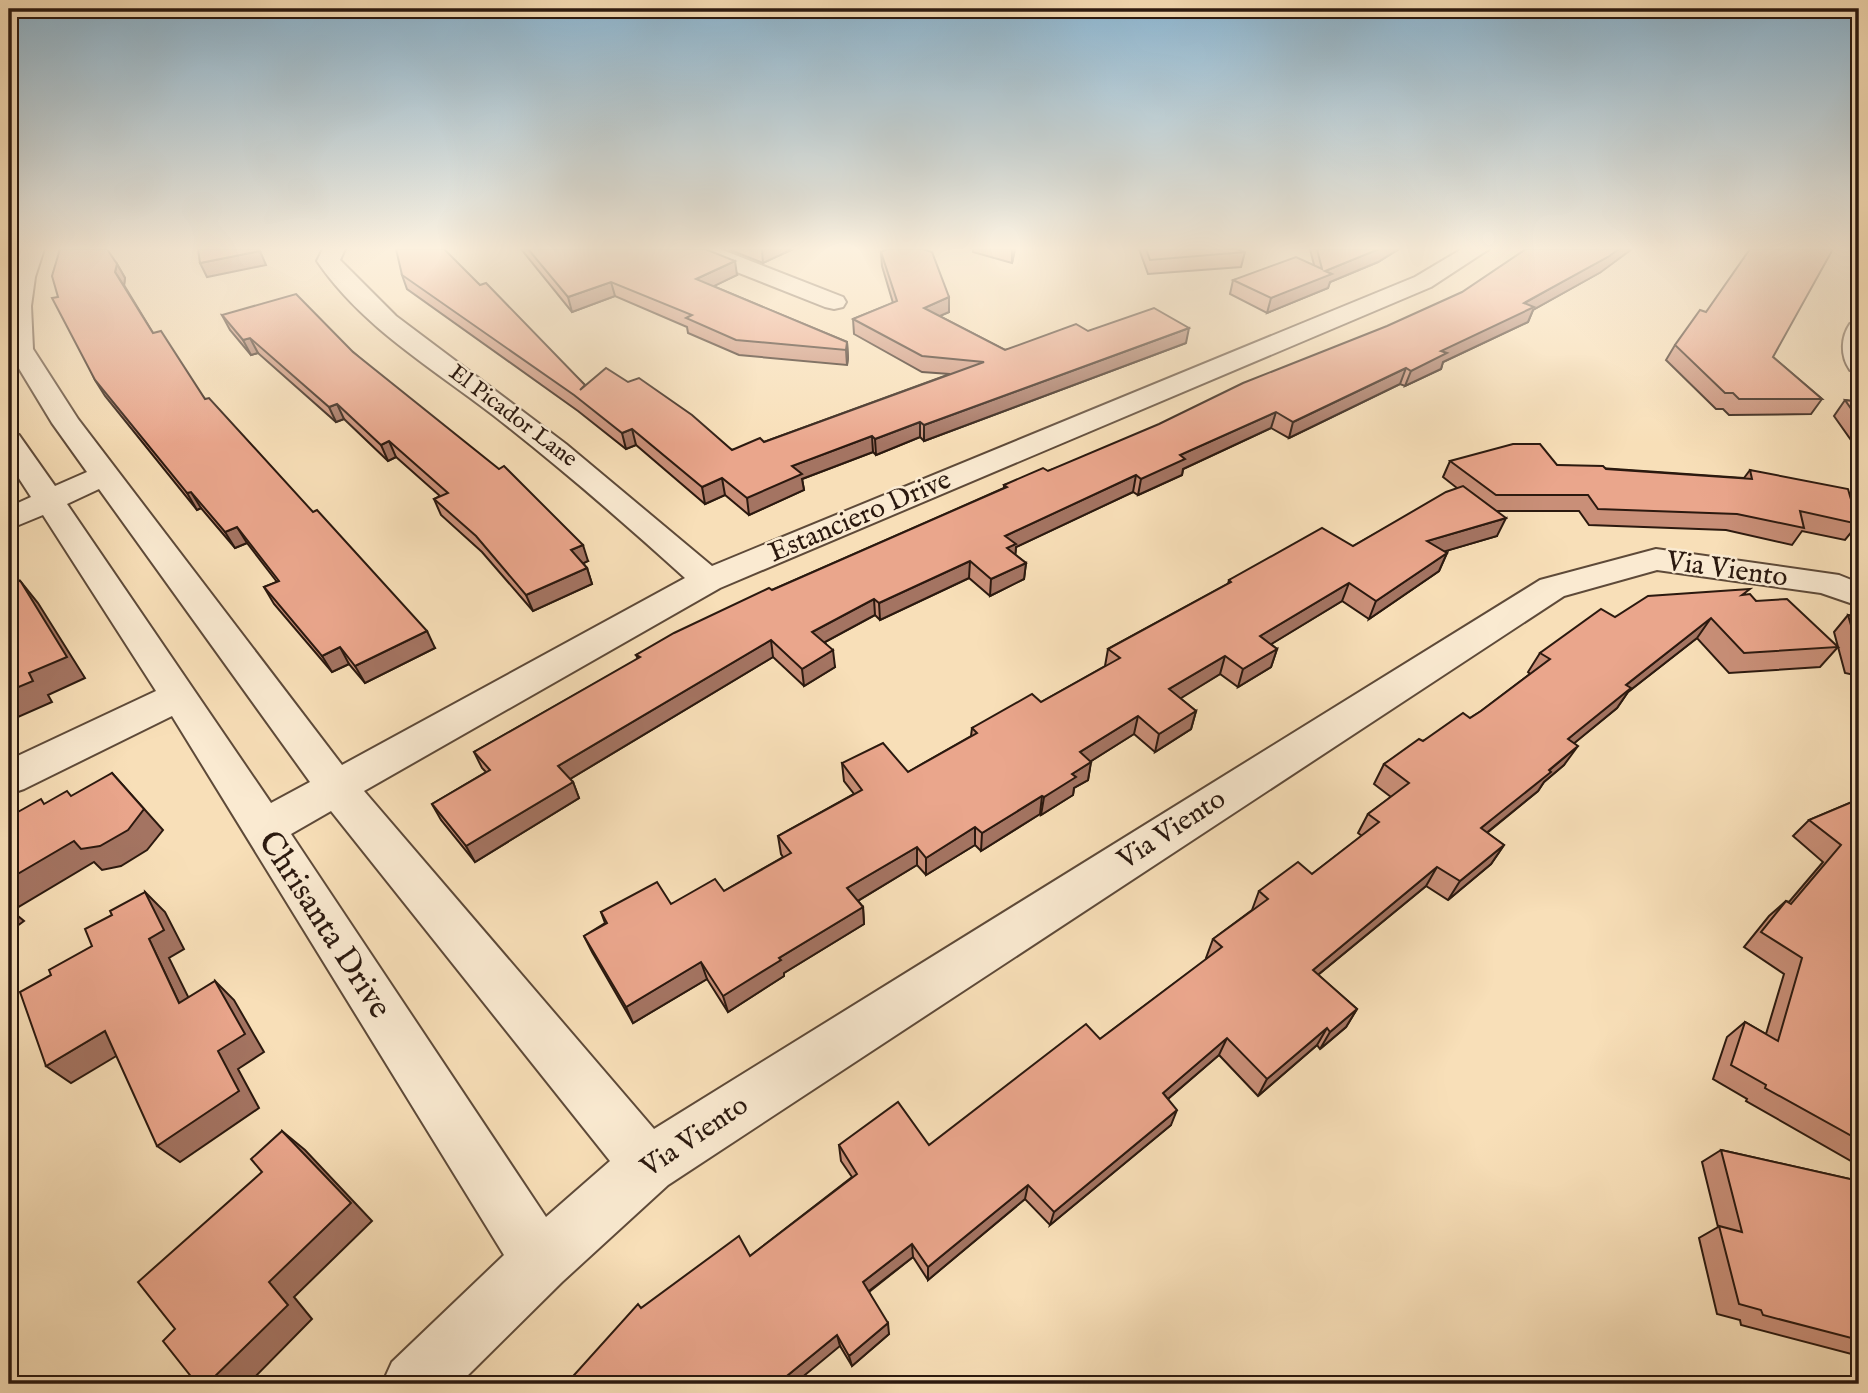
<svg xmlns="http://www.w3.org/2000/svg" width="1868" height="1393" viewBox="0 0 1868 1393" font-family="'IM FELL English',serif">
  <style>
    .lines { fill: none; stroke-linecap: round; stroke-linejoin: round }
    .minor-casing { stroke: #5e4a39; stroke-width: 4 }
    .minor { fill: #faead1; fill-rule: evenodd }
    .wall { fill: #c98f78; stroke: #2b190f; stroke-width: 2 }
    .shaded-wall { fill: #a47462; stroke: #2b190f; stroke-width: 2 }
    .building { fill: #eaa68c; stroke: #2b190f; stroke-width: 2 }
    .labels { text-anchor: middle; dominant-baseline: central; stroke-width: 5; stroke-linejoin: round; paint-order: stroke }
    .far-street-label { font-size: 23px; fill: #2b190f; stroke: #faead1 }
    .street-label { font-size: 28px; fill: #2b190f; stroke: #faead1 }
    .near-street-label { font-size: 33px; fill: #2b190f; stroke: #faead1 }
  </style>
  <rect width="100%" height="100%" fill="#f8dfb8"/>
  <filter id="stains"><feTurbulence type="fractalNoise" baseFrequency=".00286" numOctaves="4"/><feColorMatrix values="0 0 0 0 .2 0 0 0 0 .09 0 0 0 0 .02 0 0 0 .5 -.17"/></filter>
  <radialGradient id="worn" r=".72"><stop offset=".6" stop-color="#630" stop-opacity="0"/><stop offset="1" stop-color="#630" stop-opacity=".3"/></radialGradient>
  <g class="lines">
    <defs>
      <g id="minor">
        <path d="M22 249H44L35 277 31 306 33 349 78 419 342 765 685 578C623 522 560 467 493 415 432 368 361 326 317 261L323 249H345L340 260 396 316 566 444 712 566 1415 277 1462 249H1489L1431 287 720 588 364 791 654 1129 1540 580 1656 549 1839 575 1859 583V606L1821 593 1657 570 1564 596 668 1185 562 1282 459 1384H382L392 1362 504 1255 172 716 24 789 9 794V760L156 691 43 515 9 529V507L31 497 9 463V432L19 435 55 486 87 472 52 423 9 352V294L11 277ZM99 489 310 782 271 803 67 504ZM331 811 610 1161 546 1217 291 834Z"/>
        <polygon points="688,249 720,249 843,297 846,302 843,307 834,309 825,307 691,254"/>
        <path d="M1859 321V372L1850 370C1840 356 1841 337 1850 324Z"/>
      </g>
    </defs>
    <!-- minor casing -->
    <use href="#minor" class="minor-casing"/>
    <!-- minor -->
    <use href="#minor" class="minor"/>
  </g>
  <!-- wall -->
  <g class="wall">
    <polygon points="521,249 705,249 737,275 713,286 847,342 848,358 847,365 739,355 688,333 687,327 615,296 572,312"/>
    <polygon points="728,249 793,249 763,263"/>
    <polygon points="973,249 1015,249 1012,263 973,252"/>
    <polygon points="1139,249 1237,249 1245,252 1241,267 1148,274"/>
    <polygon points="1310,249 1399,249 1378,262 1330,282 1328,288 1267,313 1230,294 1233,280 1314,265"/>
    <polygon points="881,252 949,297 949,312 939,316 1005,350 1088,331 1186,343 924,441 920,437 876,455 873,452 802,479 804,490 749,515 725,495 705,504 636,445 626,449 578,411 407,289 402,275 480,285 585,385 732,450 764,442 950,374 922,372 854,334 853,319 893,303 882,266"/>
    <polygon points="117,264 125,278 124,285 153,333 205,399 435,648 365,683 349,664 332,672 274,604 264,587 277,582 247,543 235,548 201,508 197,510 105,396 95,380 58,297"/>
    <polygon points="1601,272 1533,310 1528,322 1443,362 1441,369 1405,386 1400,384 1289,438 1271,428 1183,469 1182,475 1138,495 1133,492 1016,547 1015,555 1026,563 1024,579 990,596 969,578 880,620 875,615 825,642 835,667 804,686 773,657 570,779 573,782 579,798 475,862 441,820 432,804 486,772 482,768 474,752 638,659 636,655 772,590 1004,488 1004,485 1048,471"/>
    <polygon points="222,315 353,352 588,561 583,563 587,568 592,584 533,611 482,552 441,515 434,499 440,496 396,457 388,461 344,419 336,422 258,353 251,355 230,330"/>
    <polygon points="1675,345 1773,357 1822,399 1811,414 1729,415 1723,409 1716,409 1666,360"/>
    <polygon points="1845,400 1859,402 1859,450 1858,450 1834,416"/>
    <polygon points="1450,461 1557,465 1744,478 1750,470 1858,524 1845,540 1802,531 1792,545 1726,530 1589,525 1579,511 1497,511 1497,536 1445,551 1447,553 1439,571 1369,619 1342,601 1271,644 1277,649 1271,667 1238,687 1220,674 1180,698 1196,711 1191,729 1155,752 1134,734 1091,761 1088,780 1074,788 1073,795 1041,815 1040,814 981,851 975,845 926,875 917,865 858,901 863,907 864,924 784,973 784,976 728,1012 707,979 633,1023 592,952 584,936 605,923 601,912 671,904 724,891 783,857 781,854 778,836 854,794 844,781 842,763 908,772 971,736 972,728 1041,702 1105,666 1108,649 1228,584 1229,580 1353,546 1457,488 1443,477"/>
    <polygon points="1746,595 1838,647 1820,667 1729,673 1697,638 1628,692 1617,708 1574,743 1564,765 1544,782 1538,791 1487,833 1504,845 1491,864 1448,900 1426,886 1318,975 1357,1009 1346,1027 1320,1049 1317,1045 1258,1096 1219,1055 1168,1099 1171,1125 1050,1225 1025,1199 928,1280 913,1257 869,1292 889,1334 852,1366 840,1346 641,1308 750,1256 852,1177 841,1161 839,1145 929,1145 1100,1039 1207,959 1206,958 1213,939 1252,910 1259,891 1312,874 1362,836 1358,833 1368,814 1391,797 1374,784 1384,764 1423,741 1470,718 1481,711 1530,674 1528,672 1540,653 1615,617"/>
    <polygon points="1848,615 1859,618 1859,676 1845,673 1834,632"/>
    <polygon points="1859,799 1855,1021 1859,1023 1858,1165 1746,1101 1747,1099 1713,1079 1727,1037 1745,1022 1766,1034 1784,974 1744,947 1769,916 1786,901 1789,902 1823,862 1793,836 1809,820"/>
    <polygon points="1721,1150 1859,1181 1859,1356 1741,1325 1740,1320 1717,1314 1699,1238 1718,1227 1702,1162"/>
  </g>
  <!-- shaded-wall -->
  <g class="shaded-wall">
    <polygon points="762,249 793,249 763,263"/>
    <polygon points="1012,249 1015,249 1012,263"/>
    <polygon points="1379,249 1399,249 1378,262 1330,282 1328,288 1267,313 1271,298 1325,271"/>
    <polygon points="1619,249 1632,249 1601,272 1533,310 1528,322 1443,362 1441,369 1405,386 1411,371 1441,351"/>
    <polygon points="260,251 266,265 207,277 200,263"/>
    <polygon points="735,261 737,275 698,294 696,279"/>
    <polygon points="117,264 125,278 124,286 115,272"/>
    <polygon points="611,282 615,296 572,312 568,297"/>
    <polygon points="949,297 949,312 924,323 924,308"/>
    <polygon points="1189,328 1186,343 924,441 924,425"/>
    <polygon points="250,338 258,353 251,355 243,340"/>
    <polygon points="847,342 848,358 847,365 846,350"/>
    <polygon points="1406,368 1400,384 1289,438 1293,422"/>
    <polygon points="337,404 344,419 336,422 329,407"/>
    <polygon points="1276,412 1271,428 1183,469 1182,475 1138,495 1141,479 1180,455"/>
    <polygon points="920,422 920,437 876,455 875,439"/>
    <polygon points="632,429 636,445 626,449 622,433"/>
    <polygon points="872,436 873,452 802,479 804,490 749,515 747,498 792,466"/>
    <polygon points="389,441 396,457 388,461 381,445"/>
    <polygon points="1136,475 1133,492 1016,547 1015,561 1006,565 1005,536"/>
    <polygon points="722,478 725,495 705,504 702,487"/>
    <polygon points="191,492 201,508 197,510 187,493"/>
    <polygon points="1506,518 1497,536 1419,559 1427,541"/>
    <polygon points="237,527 247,543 235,548 225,532"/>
    <polygon points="583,545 588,561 576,567 571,550"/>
    <polygon points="1447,553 1439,571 1369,619 1376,601"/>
    <polygon points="970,561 969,578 880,620 879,603"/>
    <polygon points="1026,563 1024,579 990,596 991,579"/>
    <polygon points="587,568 592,584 533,611 526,595"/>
    <polygon points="21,582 38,603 85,678 48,695 52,702 9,721 9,691 29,673"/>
    <polygon points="1349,583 1342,601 1255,654 1260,636"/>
    <polygon points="874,599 875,615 814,648 812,632"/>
    <polygon points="1711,618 1697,638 1628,692 1617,708 1555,759 1568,739 1626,685"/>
    <polygon points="427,631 435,648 365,683 355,666"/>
    <polygon points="771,640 773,657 565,782 558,766"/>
    <polygon points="340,647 349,664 332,672 322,656"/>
    <polygon points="1277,649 1271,667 1238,687 1243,669"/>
    <polygon points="833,650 835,667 804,686 802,669"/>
    <polygon points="1225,656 1220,674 1165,708 1169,689"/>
    <polygon points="1196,711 1191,729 1155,752 1159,734"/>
    <polygon points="1138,716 1134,734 1077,770 1080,752"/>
    <polygon points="1578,746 1564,765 1544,782 1538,791 1469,847 1481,828"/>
    <polygon points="1091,762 1088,780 1074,788 1073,795 1041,815 1044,797 1072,774"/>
    <polygon points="112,773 163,830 147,850 121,866 102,870 94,862 12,911 24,921 9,932 9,879"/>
    <polygon points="573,782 579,798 475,862 466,846"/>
    <polygon points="1042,796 1040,814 981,851 982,833"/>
    <polygon points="975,827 975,845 926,875 926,858"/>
    <polygon points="1504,845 1491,864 1448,900 1460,881"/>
    <polygon points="917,847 917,865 849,906 847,888"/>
    <polygon points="1437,867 1426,886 1303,987 1313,970"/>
    <polygon points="145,892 165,912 184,949 169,958 200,1021 179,1003 149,939"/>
    <polygon points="863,907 864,924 784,973 784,976 728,1012 723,996 779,958"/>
    <polygon points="701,962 707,979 633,1023 626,1007"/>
    <polygon points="215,981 234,1000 264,1052 238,1069 259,1108 180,1162 157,1146 218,1051"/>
    <polygon points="1357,1009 1346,1027 1320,1049 1330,1032"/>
    <polygon points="1327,1028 1317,1045 1258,1096 1267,1079"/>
    <polygon points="105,1031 128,1049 71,1083 46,1066"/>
    <polygon points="1227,1038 1219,1055 1156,1109 1163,1093"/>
    <polygon points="1177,1110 1171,1125 1050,1225 1054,1212"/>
    <polygon points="282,1131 305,1150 372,1221 294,1297 312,1319 248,1384 207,1384 269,1282"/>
    <polygon points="1028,1185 1025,1199 928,1280 928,1267"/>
    <polygon points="912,1244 913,1257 865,1294 863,1282"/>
    <polygon points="888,1323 889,1334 852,1366 849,1356"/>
    <polygon points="837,1335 840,1346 794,1384 777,1384"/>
  </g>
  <!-- building -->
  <g class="building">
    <polygon points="60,249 107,249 117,264 115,272 153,333 161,331 205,399 209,398 313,512 317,510 427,631 355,666 340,647 322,656 264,587 279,581 237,527 225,532 191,492 187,493 95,380 52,298 58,297 52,276"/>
    <polygon points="198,249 259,249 260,251 200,263"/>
    <polygon points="396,249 444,249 480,285 486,283 585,385 580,390 606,368 628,382 639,378 692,415 732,450 760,438 764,442 984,362 922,356 853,319 897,301 881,252 887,249 923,249 932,252 949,297 924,308 1005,350 1076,324 1088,331 1154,308 1189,328 924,425 920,422 875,439 872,436 792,466 802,474 747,498 722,478 702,487 632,429 622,433 574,395 402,275"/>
    <polygon points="528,249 705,249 735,261 696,279 847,342 846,350 736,340 686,318 692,315 611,282 568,297"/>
    <polygon points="1146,249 1237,249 1245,252 1150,260"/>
    <polygon points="1317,249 1379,249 1325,271 1332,274 1271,298 1233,280 1296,257 1322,269"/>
    <polygon points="1526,249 1619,249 1608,257 1524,303 1534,307 1441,351 1447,353 1411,371 1406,368 1293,422 1276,412 1180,455 1185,459 1141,479 1136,475 1005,536 1016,544 1007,548 1026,563 991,579 970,561 879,603 874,599 812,632 833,650 802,669 771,640 558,766 573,782 466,846 432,804 490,770 474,752 640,657 636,655 674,633 769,588 772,590 1007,487 1004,485 1043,468 1048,471 1159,424 1243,383 1387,326 1462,292"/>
    <polygon points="1750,249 1833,249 1773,357 1822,399 1739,399 1733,393 1725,393 1675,345 1700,310 1706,312"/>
    <polygon points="296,294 353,352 499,469 504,466 583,545 571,550 587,568 526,595 476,536 434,499 448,493 389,441 381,445 337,404 329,407 250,338 243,340 222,315"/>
    <polygon points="1845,400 1859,402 1859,420"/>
    <polygon points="1513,444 1540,444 1557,465 1603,466 1606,469 1752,479 1750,470 1848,489 1858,524 1800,511 1804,528 1737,514 1598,509 1588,495 1496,495 1450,461"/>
    <polygon points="1463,486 1506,518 1427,541 1447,553 1376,601 1349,583 1260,636 1277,649 1243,669 1225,656 1169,689 1196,711 1159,734 1138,716 1080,752 1091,762 1072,774 1076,777 1044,797 1042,796 982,833 975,827 926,858 917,847 847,888 863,907 779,958 781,960 723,996 701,962 626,1007 584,936 607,923 601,912 657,882 671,904 715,879 724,891 791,853 778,836 862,790 842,763 883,743 908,772 977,733 972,728 1032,694 1041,702 1120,658 1108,649 1231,582 1229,580 1322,528 1353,546 1446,492"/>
    <polygon points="9,573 21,582 67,657 29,673 33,681 9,691"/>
    <polygon points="1750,589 1742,595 1750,594 1756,601 1787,599 1838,647 1744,653 1711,618 1626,685 1631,688 1568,739 1578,746 1549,770 1551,772 1481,828 1504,845 1460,881 1437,867 1313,970 1357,1009 1330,1032 1327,1028 1267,1079 1227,1038 1163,1093 1177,1110 1054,1212 1028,1185 928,1267 912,1244 863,1282 888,1323 849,1356 837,1335 777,1384 566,1384 638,1304 641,1308 739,1236 750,1256 857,1174 839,1145 898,1102 929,1145 1086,1024 1100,1039 1222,947 1213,939 1268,899 1259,891 1298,862 1312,874 1379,822 1368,814 1409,783 1384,764 1419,739 1423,741 1463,713 1470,718 1481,711 1550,659 1540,653 1601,609 1615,617 1648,596"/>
    <polygon points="1848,615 1859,618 1859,653"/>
    <polygon points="112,773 144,809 128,830 100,846 81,849 74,841 9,879 9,817 41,799 44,804 67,791 71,796"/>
    <polygon points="1859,799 1859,1014 1855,1021 1859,1023 1859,1140 1765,1088 1766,1085 1731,1065 1745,1022 1778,1041 1802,958 1761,932 1786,901 1791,904 1841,845 1809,820"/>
    <polygon points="145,892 164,930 149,939 179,1003 215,981 245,1034 218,1051 239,1091 157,1146 105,1031 46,1066 20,992 51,975 49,970 92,946 85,929 112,915 110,911"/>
    <polygon points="282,1131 351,1203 269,1282 288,1305 207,1384 197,1384 163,1341 175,1329 138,1282 262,1172 251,1159"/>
    <polygon points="1721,1150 1859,1181 1859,1340 1763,1315 1761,1310 1739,1304 1719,1226 1742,1232"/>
  </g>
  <!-- sky -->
  <linearGradient id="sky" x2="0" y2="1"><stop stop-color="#8bb7d4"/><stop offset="0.56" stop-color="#fcf1df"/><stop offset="1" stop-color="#fcf1df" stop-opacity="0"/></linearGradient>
  <rect width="1868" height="444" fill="url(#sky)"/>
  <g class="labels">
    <!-- far-street labels -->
    <g class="far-street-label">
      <text transform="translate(513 416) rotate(37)">El Picador Lane</text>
    </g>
    <!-- street labels -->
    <g class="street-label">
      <text transform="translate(860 517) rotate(-23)">Estanciero Drive</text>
      <text transform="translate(1727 570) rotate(8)">Via Viento</text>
      <text transform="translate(1172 830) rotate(-33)">Via Viento</text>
      <text transform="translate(695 1137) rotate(-34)">Via Viento</text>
    </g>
    <!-- near-street labels -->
    <g class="near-street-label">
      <text transform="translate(324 925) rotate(57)">Chrisanta Drive</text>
    </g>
  </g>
  <!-- margin -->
  <rect width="1868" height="1393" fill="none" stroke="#f8dfb8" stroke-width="35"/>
  <rect x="10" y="10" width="1847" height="1372" fill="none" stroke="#2b190f" stroke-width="3.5"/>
  <rect x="18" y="18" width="1833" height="1358" fill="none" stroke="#2b190f" stroke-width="2"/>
  <rect width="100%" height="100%" filter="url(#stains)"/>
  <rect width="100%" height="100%" fill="url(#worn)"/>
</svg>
